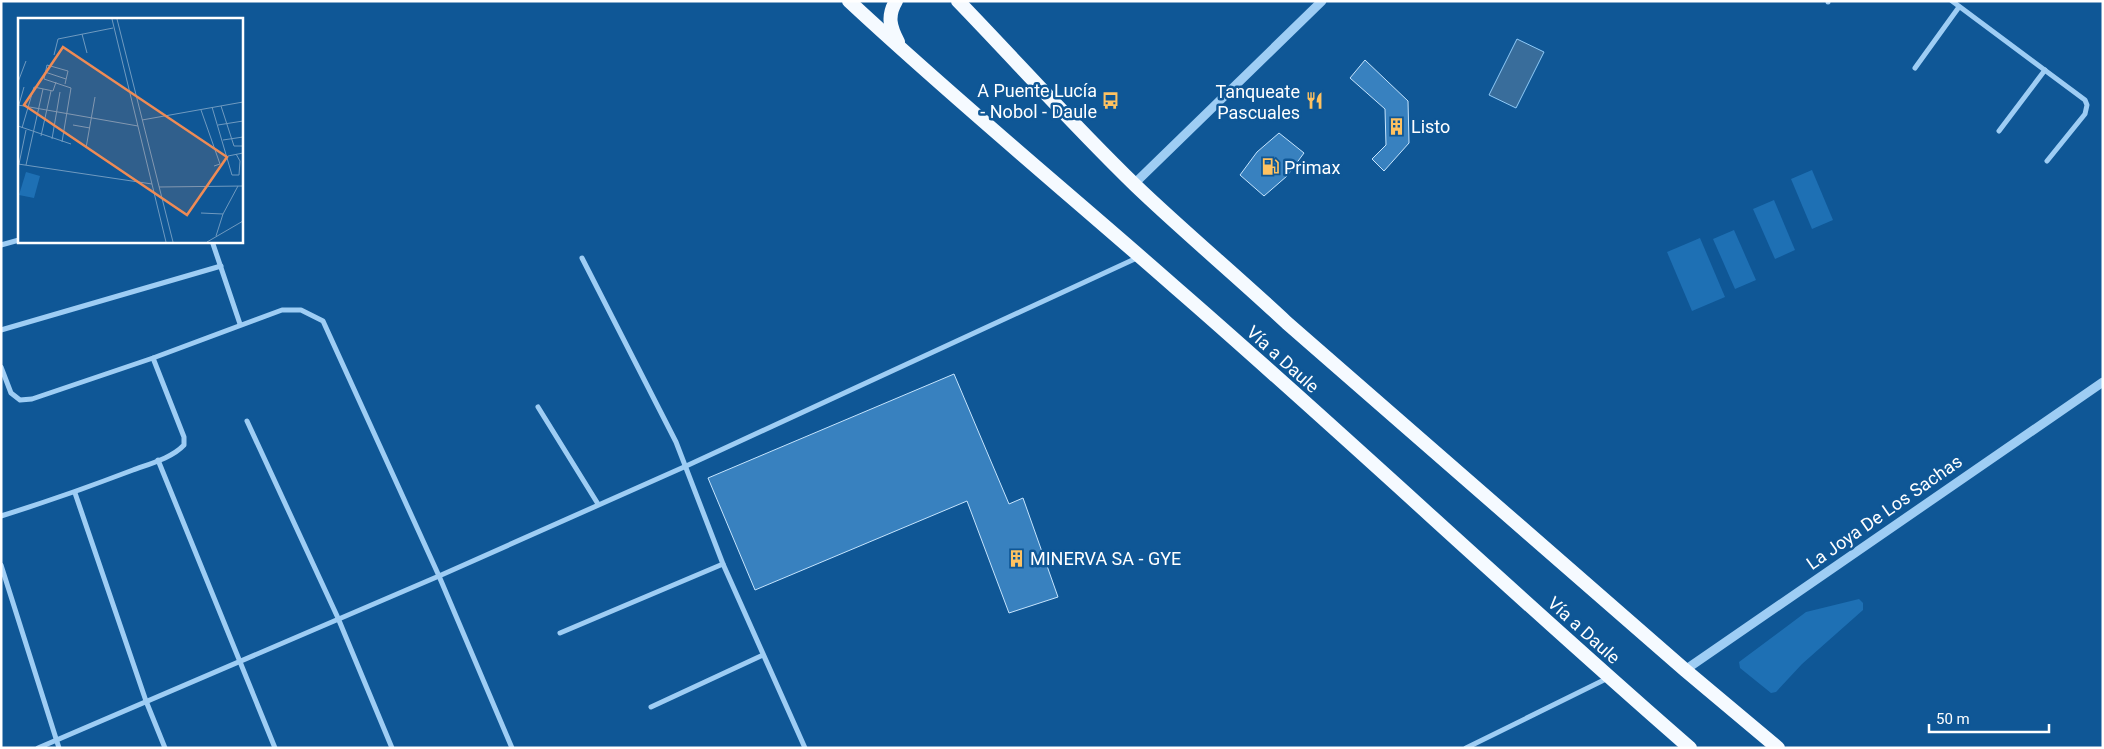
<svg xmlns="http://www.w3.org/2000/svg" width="2104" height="749" viewBox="0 0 2104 749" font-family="Roboto,sans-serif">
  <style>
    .green { fill: #1e70b4 }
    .water { fill: #396d9b; stroke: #8fcaf8 }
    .building { fill: #3881bf; stroke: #c6e5fe }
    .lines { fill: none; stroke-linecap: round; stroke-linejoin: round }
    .minor { stroke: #9ecdf4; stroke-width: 5 }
    .tertiary { stroke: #9ecdf4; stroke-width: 9 }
    .trunk { stroke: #f5faff; stroke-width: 14 }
    .labels { text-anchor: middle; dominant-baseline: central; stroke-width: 5; stroke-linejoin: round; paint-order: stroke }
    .poi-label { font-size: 18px; fill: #fff; stroke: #0f5796; text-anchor: start }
    .street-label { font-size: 18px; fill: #fff; stroke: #0f5796 }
    .inset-road { fill: none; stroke: #6f9ac0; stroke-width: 1 }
    .view { fill: #ef8b55; fill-opacity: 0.15; stroke: #ef8b55; stroke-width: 2.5 }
    .inset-edge { fill: none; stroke: #fff; stroke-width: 2.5 }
  </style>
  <rect width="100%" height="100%" fill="#0f5796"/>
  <!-- green -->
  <g class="green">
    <polygon points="1812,170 1833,220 1812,229 1791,179"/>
    <polygon points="1774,200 1795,250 1775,259 1753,209"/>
    <polygon points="1734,230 1756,280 1735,289 1713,239"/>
    <polygon points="1700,238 1725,297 1692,311 1667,252"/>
    <polygon points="1859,599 1863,603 1863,610 1802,664 1776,692 1771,693 1740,668 1739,662 1806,612"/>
  </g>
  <!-- water -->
  <polygon class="water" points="1517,39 1544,52 1516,108 1489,95"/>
  <!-- building -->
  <g class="building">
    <polygon points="1365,60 1408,101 1409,143 1384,171 1372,159 1386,145 1385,109 1350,78"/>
    <polygon points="1279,133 1304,153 1287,176 1264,196 1240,175 1257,152"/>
    <polygon points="954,374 1009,504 1023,498 1058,597 1009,613 967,501 755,590 708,478"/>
  </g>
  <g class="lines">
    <!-- minor -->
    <g class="minor">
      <polyline points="1952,1 2085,100 2087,105 2085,114 2047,161"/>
      <polyline points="1828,2 1828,1"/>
      <polyline points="1915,68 1959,7"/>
      <polyline points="1999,131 2045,70"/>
      <polyline points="212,241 240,324"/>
      <polyline points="1,245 19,240"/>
      <polyline points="582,258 676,442 723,564 805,748"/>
      <polyline points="1,330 221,266"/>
      <polyline points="1,367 11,393 20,400 32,399 153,358 282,310 301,310 323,321 439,576 512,748"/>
      <polyline points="538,407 598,504"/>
      <polyline points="247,421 338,618 392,748"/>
      <polyline points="158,460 275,748"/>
      <polyline points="75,493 146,701 165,748"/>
      <path d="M1 516C46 502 89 487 133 470 149 464 172 458 184 445V437L153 358"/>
      <polyline points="1,565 59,748"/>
      <polyline points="560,633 723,564"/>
      <polyline points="651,707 763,655"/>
      <polyline points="38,748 439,576 684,467 1139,257"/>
      <polyline points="1466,748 1608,678"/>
    </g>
    <!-- tertiary -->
    <g class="tertiary">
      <polyline points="1134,184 1322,1"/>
      <polyline points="1685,670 2103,382"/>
    </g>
    <!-- trunk -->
    <g class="trunk">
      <path d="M849 1C955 100 1067 192 1176 288 1350 439 1516 597 1690 748"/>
      <path d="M896 1C887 16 890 27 898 42"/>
      <path d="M958 1C1017 62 1074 126 1135 185 1184 232 1237 276 1287 323L1685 670 1778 748"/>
    </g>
  </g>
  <!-- icons -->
  <defs>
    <symbol id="bus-bare" viewBox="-9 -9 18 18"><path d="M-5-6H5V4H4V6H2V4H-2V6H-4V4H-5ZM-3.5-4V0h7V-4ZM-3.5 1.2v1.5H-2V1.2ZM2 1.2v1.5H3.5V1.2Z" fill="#ffc261" stroke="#0f5796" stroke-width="2.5" paint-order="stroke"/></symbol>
    <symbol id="restaurant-bare" viewBox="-9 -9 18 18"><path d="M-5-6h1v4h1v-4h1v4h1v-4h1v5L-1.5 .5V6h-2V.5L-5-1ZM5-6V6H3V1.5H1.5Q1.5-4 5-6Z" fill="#ffc261" stroke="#0f5796" stroke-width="2.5" paint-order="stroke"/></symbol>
    <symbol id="building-bare" viewBox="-9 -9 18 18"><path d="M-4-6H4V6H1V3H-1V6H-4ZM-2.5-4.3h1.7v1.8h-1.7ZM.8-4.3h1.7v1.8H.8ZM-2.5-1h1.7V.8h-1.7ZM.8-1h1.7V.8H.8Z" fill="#ffc261" stroke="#0f5796" stroke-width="2.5" paint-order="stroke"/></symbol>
    <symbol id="fuel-bare" viewBox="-9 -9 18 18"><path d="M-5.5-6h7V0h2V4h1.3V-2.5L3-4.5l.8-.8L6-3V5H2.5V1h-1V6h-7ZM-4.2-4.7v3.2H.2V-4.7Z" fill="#ffc261" stroke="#0f5796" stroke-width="2.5" paint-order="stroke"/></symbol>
  </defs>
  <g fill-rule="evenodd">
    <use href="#bus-bare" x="1098" y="88" width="25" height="25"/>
    <use href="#restaurant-bare" x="1302" y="88" width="25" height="25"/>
    <use href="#building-bare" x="1384" y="114" width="25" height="25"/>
    <use href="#fuel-bare" x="1258" y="154" width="25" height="25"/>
    <use href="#building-bare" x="1004" y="546" width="25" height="25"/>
  </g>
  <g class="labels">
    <!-- poi labels -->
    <g class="poi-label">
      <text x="1097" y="90" text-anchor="end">A Puente Lucía<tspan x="1097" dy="21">- Nobol - Daule</tspan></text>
      <text x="1300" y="91" text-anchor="end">Tanqueate<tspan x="1300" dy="21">Pascuales</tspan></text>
      <text x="1411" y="126">Listo</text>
      <text x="1284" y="167">Primax</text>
      <text x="1030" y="558">MINERVA SA - GYE</text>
    </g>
    <!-- street labels -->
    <g class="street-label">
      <text transform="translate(1283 359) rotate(42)">Vía a Daule</text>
      <text transform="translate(1884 512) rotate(-35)">La Joya De Los Sachas</text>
      <text transform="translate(1584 630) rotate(42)">Vía a Daule</text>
    </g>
  </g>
  <!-- overview -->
  <g transform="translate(18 18)">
    <rect width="225" height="225" fill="#0f5796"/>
    <path d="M8 154 22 158 16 180 1 177Z" fill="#1e70b4"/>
    <path class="inset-road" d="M94 1 148 224M99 1 155 224M64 16 69 35M36 37 40 21 95 10M27 54 48 61M0 64 8 43M0 87 120 108M203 88 216 128H225M194 89 214 157H221L222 143 218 136M0 90 6 69M183 92 202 146 196 148M124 102 225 84M55 107 72 110M200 107 225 103M0 108 53 126M4 110 16 69 35 73 38 64M23 118 33 73M34 121 42 74M205 122 225 119M44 124 53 70 26 61 29 47 50 53 47 66M68 130 77 79M210 138 225 135M0 146 134 166M1 146 8 112M8 147 25 71M141 169 225 168M183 195 205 196M198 218 205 196 220 168M189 224 225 203"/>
    <path class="view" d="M45 29 209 139 169 197 6 87Z"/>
    <rect width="225" height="225" class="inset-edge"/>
  </g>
  <!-- border -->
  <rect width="2104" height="749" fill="none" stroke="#ffffff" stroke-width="5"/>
  <!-- scale -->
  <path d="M1929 724v8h120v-8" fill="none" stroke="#ffffff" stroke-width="2.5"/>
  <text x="1936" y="724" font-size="15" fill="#ffffff" stroke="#0f5796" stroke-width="4" paint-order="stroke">50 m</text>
</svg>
